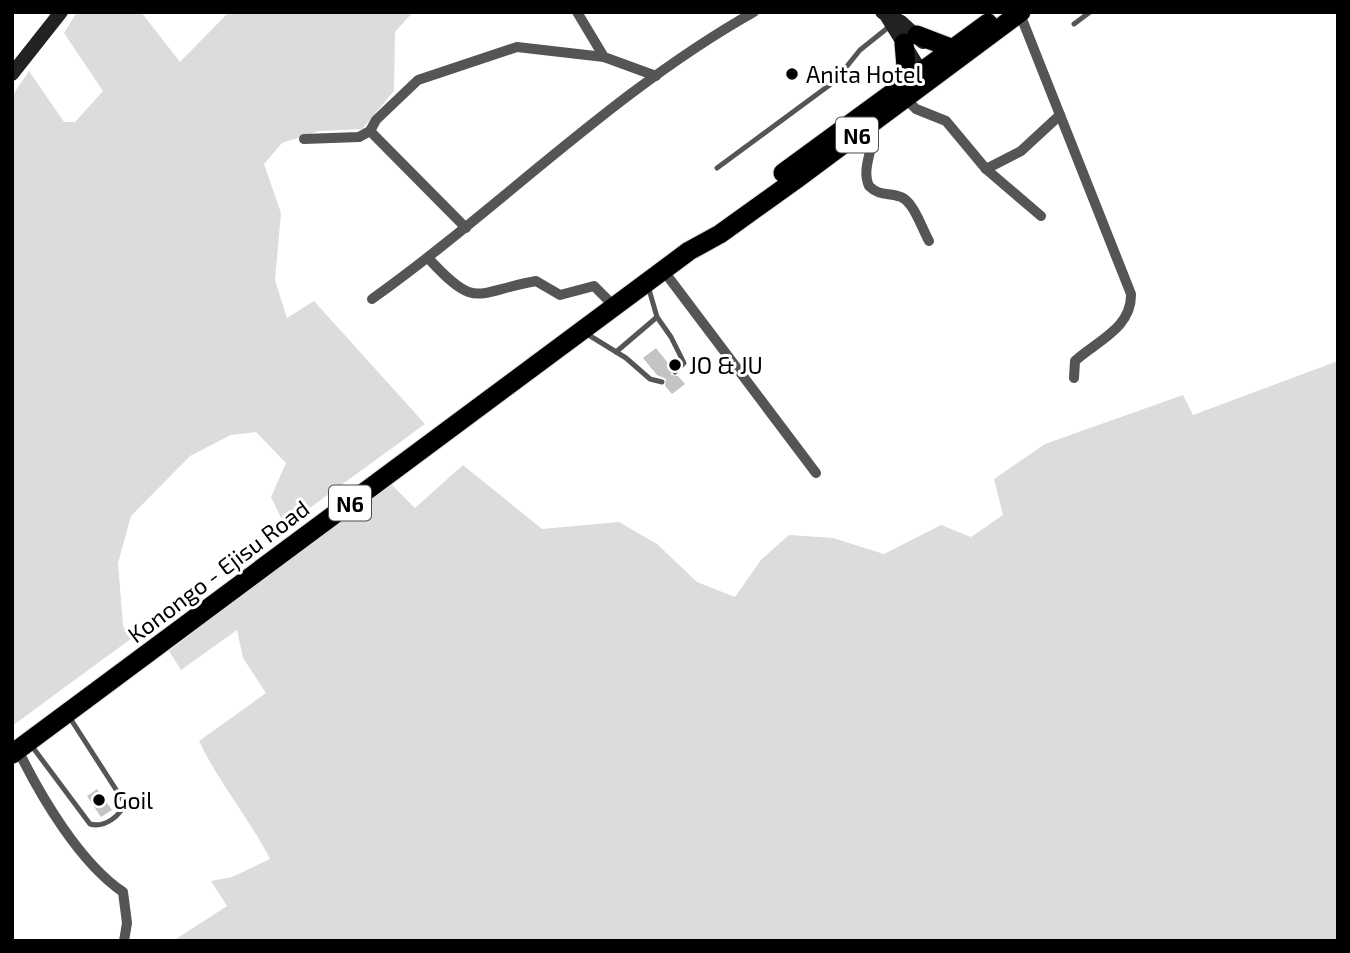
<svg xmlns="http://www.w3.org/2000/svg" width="1350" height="953" viewBox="0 0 1350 953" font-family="'Exo 2',sans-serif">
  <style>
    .green { fill: #dcdcdc }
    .building { fill: #c4c4c4 }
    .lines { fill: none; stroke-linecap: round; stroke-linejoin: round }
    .highway-casing { stroke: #dbdbdb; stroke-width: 21 }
    .lane { stroke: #555; stroke-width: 5 }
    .street { stroke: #555; stroke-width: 10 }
    .secondary { stroke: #222; stroke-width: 14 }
    .highway { stroke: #000; stroke-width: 19 }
    .poi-dot { fill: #000; stroke: #fff; stroke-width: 2.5 }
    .labels { text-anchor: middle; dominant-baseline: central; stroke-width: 6; stroke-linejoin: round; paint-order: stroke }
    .shield { fill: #fff; stroke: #4c4c4c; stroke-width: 2 }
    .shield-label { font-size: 21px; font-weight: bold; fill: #000 }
    .poi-label { font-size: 23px; fill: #000; stroke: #fff; text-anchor: start }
    .street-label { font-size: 23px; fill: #000; stroke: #fff }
  </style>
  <rect width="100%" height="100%" fill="#fff"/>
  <!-- green -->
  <g class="green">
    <polygon points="77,12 141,12 180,62 229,12 413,12 395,32 394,91 362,129 319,131 282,143 264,164 281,213 275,280 287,318 314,301 425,424 285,526 271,497 286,463 256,432 231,435 190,456 131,516 118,563 123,626 132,638 12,726 12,96 29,71 64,122 75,122 103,91 64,33"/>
    <path d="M1338 361V941H173L227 906 211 881 232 877 270 859C249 818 219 783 199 741L266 693 243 658 237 630 181 670 169 651 389 482 415 508 463 465 542 529 619 522 657 544 697 582 735 597 761 560 789 535 833 538 884 554 941 525 971 537 1003 515 994 479 1045 444 1183 395 1193 415Z"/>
  </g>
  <!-- building -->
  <g class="building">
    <polygon points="656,348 672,368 671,375 678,376 685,384 672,394 665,386 666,379 657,375 643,358"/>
    <polygon points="97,789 112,810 101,817 87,796"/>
  </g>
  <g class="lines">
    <defs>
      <g id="highway">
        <polyline points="917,35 951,48"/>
        <polyline points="899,87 906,67 904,43"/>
        <polyline points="783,173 988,23"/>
        <polyline points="12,754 689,251 720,234 798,178 1021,12"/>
      </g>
    </defs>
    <!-- highway casing -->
    <use href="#highway" class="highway-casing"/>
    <!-- lane -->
    <g class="lane">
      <polyline points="1074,24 1090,12"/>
      <polyline points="717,168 835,81 860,50 890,26"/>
      <polyline points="648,286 657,317 671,337 684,363 675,372"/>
      <polyline points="587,334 626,358 650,379 662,382"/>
      <polyline points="616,352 657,317"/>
      <path d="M31 745 90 824C104 828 122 816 124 802L70 718"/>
    </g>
    <!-- street -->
    <g class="street">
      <polyline points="577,12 604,57 656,76"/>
      <path d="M1020 14 1131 294C1132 328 1097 341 1075 361L1074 378"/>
      <polyline points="906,99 916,109 946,121 986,169 1021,151 1060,115"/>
      <path d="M871 125C877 147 860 166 869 186 880 197 889 192 901 197 914 202 922 229 929 241"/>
      <polyline points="370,131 466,228"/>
      <polyline points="304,139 359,137 370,131 376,120 418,80 517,47 604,57"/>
      <polyline points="986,169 1041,216"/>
      <path d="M429 259C477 311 475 292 536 281L560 295 594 286 614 306"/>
      <polyline points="663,270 816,473"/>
      <path d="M372 299C501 207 615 90 754 12"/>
      <path d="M18 750C41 797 80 863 123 892L127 923 124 941"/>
    </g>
    <!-- secondary -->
    <g class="secondary">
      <polyline points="882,12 901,22 923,42"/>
      <polyline points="886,15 925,78"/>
      <polyline points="12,74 61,12"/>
    </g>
    <!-- highway -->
    <use href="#highway" class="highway"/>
  </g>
  <!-- markers -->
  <g class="poi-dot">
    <circle cx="792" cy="74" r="7"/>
    <circle cx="675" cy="365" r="7"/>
    <circle cx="99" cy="800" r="7"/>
  </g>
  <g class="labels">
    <!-- shield labels -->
    <g class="shield">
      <rect x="836" y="117.5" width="42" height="35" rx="5"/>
      <rect x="329" y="485.5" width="42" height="35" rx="5"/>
    </g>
    <g class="shield-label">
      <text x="857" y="135">N6</text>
      <text x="350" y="503">N6</text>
    </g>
    <!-- poi labels -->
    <g class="poi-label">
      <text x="806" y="74">Anita Hotel</text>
      <text x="689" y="365">JO &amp; JU</text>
      <text x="113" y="800">Goil</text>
    </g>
    <!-- street labels -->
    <g class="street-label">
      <text transform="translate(218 571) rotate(-37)">Konongo - Ejisu Road</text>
    </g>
  </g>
  <!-- border -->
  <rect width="1350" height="953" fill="none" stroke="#000000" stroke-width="28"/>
</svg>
